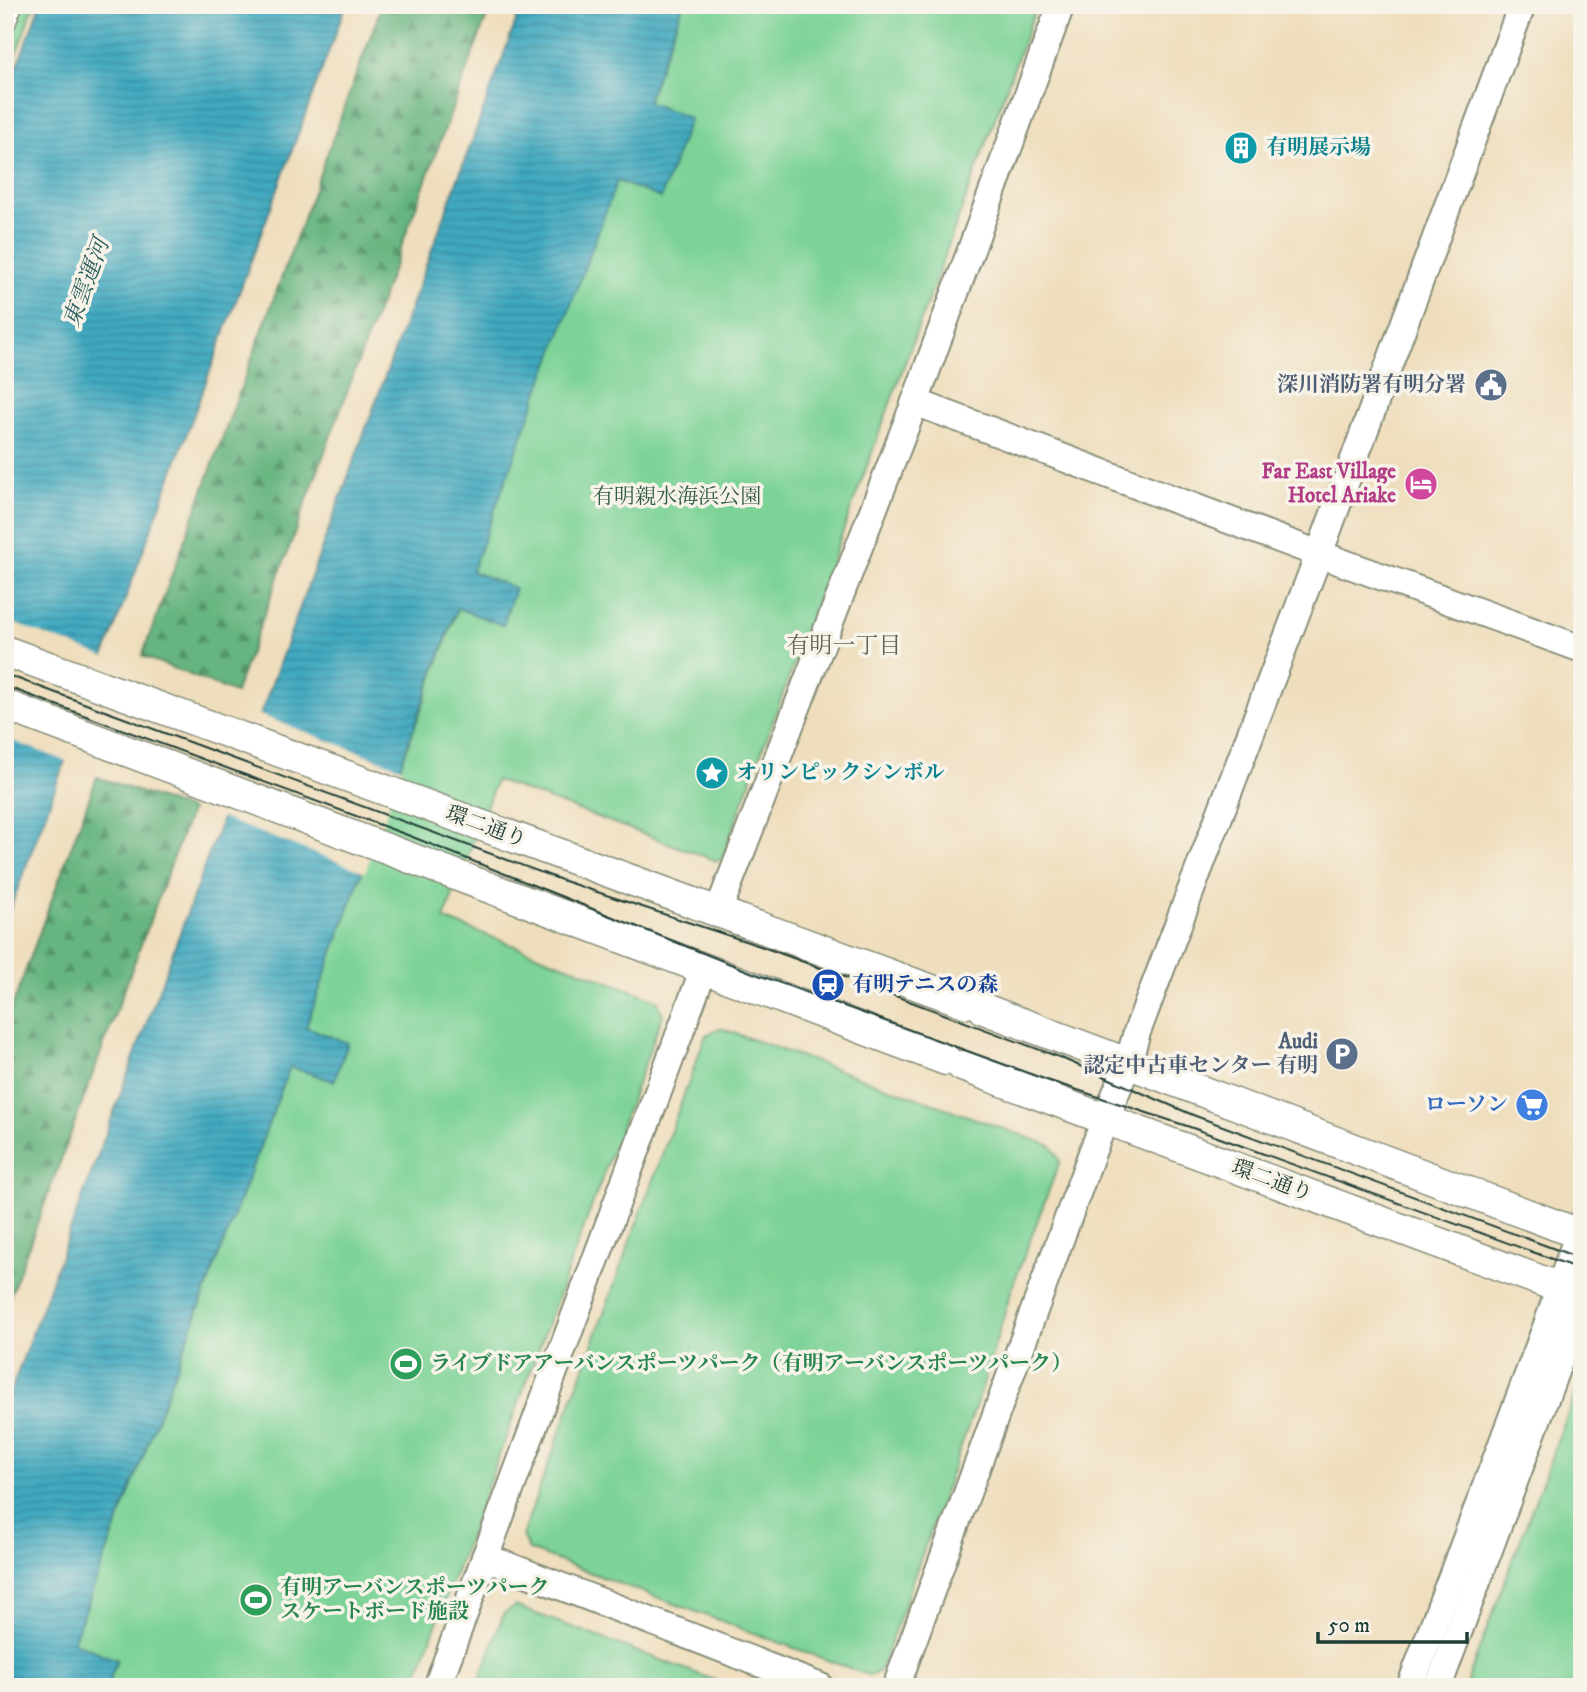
<svg xmlns="http://www.w3.org/2000/svg" width="1587" height="1692" viewBox="0 0 1587 1692" font-family="'IM FELL DW Pica','Noto Serif JP',serif">
  <style>
    .green { fill: #7dd397; stroke: #4e8866; stroke-width: 2 }
    .forest { fill: url(#forest-firs); stroke: #42795a; stroke-width: 2 }
    .water { fill: url(#water-rules); stroke: #30737a; stroke-width: 2 }
    .pier { fill: #efdebd }
    .lines { fill: none; stroke-linecap: round; stroke-linejoin: round }
    .pedestrian-casing { stroke: #878e78; stroke-width: 19 }
    .tertiary-casing { stroke: #878e78; stroke-width: 30 }
    .secondary-casing { stroke: #878e78; stroke-width: 33 }
    .pedestrian { stroke: #fff; stroke-width: 16 }
    .tertiary { stroke: #fff; stroke-width: 26 }
    .secondary { stroke: #fff; stroke-width: 30 }
    .tram { stroke: #1f3d34; stroke-width: 2 }
    .labels { text-anchor: middle; dominant-baseline: central; stroke-width: 7; stroke-linejoin: round; paint-order: stroke }
    .culture-label { font-size: 21px; font-weight: bold; fill: #0d838f; stroke: #f7f3e8; text-anchor: start }
    .service-label { font-size: 21px; font-weight: bold; fill: #4e5e75; stroke: #f7f3e8; text-anchor: end }
    .hotel-label { font-size: 21px; font-weight: bold; fill: #b23c85; stroke: #f7f3e8; text-anchor: end }
    .park-label { font-size: 21px; fill: #325b48; stroke: #f7f3e8 }
    .street-label { font-size: 21px; fill: #1f3d34; stroke: #f7f3e8 }
    .transit-label { font-size: 21px; font-weight: bold; fill: #164399; stroke: #f7f3e8; text-anchor: start }
    .shop-label { font-size: 21px; font-weight: bold; fill: #366cbe; stroke: #f7f3e8; text-anchor: end }
    .leisure-label { font-size: 21px; font-weight: bold; fill: #27864d; stroke: #f7f3e8; text-anchor: start }
    .water-label { font-size: 23px; font-style: italic; fill: #295d5e; stroke: #f7f3e8 }
    .neighbourhood-label { font-size: 23px; fill: #636453; stroke: #f7f3e8 }
  </style>
  <defs>
    <pattern id="forest-firs" width="22" height="20" patternUnits="userSpaceOnUse" patternTransform="scale(1.75)"><rect width="22" height="20" fill="#66b580"/><path d="M5 1l3.5 6h-7zM16 11l3.5 6h-7z" fill="#53946a"/></pattern>
    <pattern id="water-rules" width="6" height="5" patternUnits="userSpaceOnUse" patternTransform="scale(1.75)"><rect width="6" height="5" fill="#40a9c0"/><path d="M0 2.5h6" fill="none" stroke="#358b9d"/></pattern>
  </defs>
  <rect width="100%" height="100%" fill="#f7f3e8"/>
  <filter id="ink" filterUnits="userSpaceOnUse"><feTurbulence type="fractalNoise" baseFrequency=".0143" numOctaves="2"/><feDisplacementMap in="SourceGraphic" scale="14" xChannelSelector="R" yChannelSelector="G"/><feConvolveMatrix kernelMatrix="1 2 1 2 8 2 1 2 1" color-interpolation-filters="sRGB"/></filter>
  <filter id="wash" filterUnits="userSpaceOnUse"><feTurbulence type="fractalNoise" baseFrequency=".00686" numOctaves="4" result="noise"/><feDisplacementMap in="SourceGraphic" scale="28" xChannelSelector="R" yChannelSelector="G"/><feGaussianBlur stdDeviation="1.57" result="paint"/><feColorMatrix in="noise" values="0 0 0 0 0 0 0 0 0 0 0 0 0 0 0 0 0 1.4 0 .05"/><feComposite in="paint" operator="in"/></filter>
  <g filter="url(#wash)">
    <rect width="100%" height="100%" fill="#efdebd"/>
    <!-- green -->
    <g class="green">
      <polygon points="5,5 34,5 5,83"/>
      <polygon points="683,5 1037,5 722,859 717,861 496,780 444,919 657,1000 663,1014 413,1687 107,1687 117,1660 73,1642 290,1067 334,1081 348,1043 306,1027 458,608 502,625 471,572 617,180 661,198 647,103"/>
      <polygon points="720,1028 1052,1146 1060,1161 1013,1285 982,1388 880,1671 870,1676 529,1550 522,1536 706,1035"/>
      <polygon points="1582,1376 1582,1687 1465,1687"/>
      <polygon points="515,1606 733,1687 477,1687 504,1613"/>
    </g>
    <!-- forest -->
    <g class="forest">
      <polygon points="382,5 491,5 235,693 142,656"/>
      <polygon points="97,777 191,810 5,1310 5,1026"/>
    </g>
    <!-- water -->
    <g class="water">
      <polygon points="40,5 346,5 5,923 5,99"/>
      <polygon points="522,5 683,5 647,102 690,118 661,198 617,181 472,571 515,588 503,625 457,608 306,1027 348,1043 334,1081 290,1067 73,1642 117,1660 107,1687 5,1687 5,1407"/>
    </g>
    <!-- pier -->
    <g class="pier">
      <polygon points="5,620 107,658 69,762 5,738"/>
      <polygon points="257,714 402,768 365,872 219,817"/>
    </g>
  </g>
  <g filter="url(#ink)">
    <g class="lines">
      <defs>
        <polyline id="pedestrian" points="5,29 14,5"/>
        <g id="tertiary">
          <polyline points="915,402 1319,554 1582,649"/>
          <polyline points="718,912 915,402 1061,5"/>
          <polyline points="485,1557 821,1687"/>
          <polyline points="437,1687 704,968"/>
          <polyline points="896,1687 1093,1150 1128,1063 1137,1032 1319,554 1522,5"/>
          <polyline points="1410,1687 1548,1322 1582,1223"/>
          <polyline points="1438,1687 1582,1299"/>
        </g>
        <g id="secondary">
          <polyline points="5,651 967,1003"/>
          <polyline points="5,705 946,1060"/>
          <polyline points="984,1009 1582,1235"/>
          <polyline points="962,1066 1582,1296"/>
        </g>
      </defs>
      <!-- pedestrian casing -->
      <use href="#pedestrian" class="pedestrian-casing"/>
      <!-- tertiary casing -->
      <use href="#tertiary" class="tertiary-casing"/>
      <!-- secondary casing -->
      <use href="#secondary" class="secondary-casing"/>
      <!-- pedestrian -->
      <use href="#pedestrian" class="pedestrian"/>
      <!-- tertiary -->
      <use href="#tertiary" class="tertiary"/>
      <!-- secondary -->
      <use href="#secondary" class="secondary"/>
      <!-- tram -->
      <g class="tram">
        <polyline points="5,674 567,882 763,947 831,972 1059,1057 1193,1115 1582,1259"/>
        <polyline points="5,686 410,836 753,973 1047,1080 1190,1127 1582,1270"/>
      </g>
    </g>
  </g>
  <!-- icons -->
  <defs>
    <symbol id="building-disc" viewBox="-11 -11 22 22"><circle r="9.5" fill="#0f9aa8" stroke="#f7f3e8"/><path d="M-4-6H4V6H1V3H-1V6H-4ZM-2.5-4.3h1.7v1.8h-1.7ZM.8-4.3h1.7v1.8H.8ZM-2.5-1h1.7V.8h-1.7ZM.8-1h1.7V.8H.8Z" fill="#fff"/></symbol>
    <symbol id="civic-disc" viewBox="-11 -11 22 22"><circle r="9.5" fill="#5c6f8a" stroke="#f7f3e8"/><path d="M-.6-6.5H3V-4.5H.6V-3L4-1V1h2V6H-6V1h2V-1L-.6-3ZM-1.2 2.5V6h2.4V2.5Z" fill="#fff"/></symbol>
    <symbol id="hotel-disc" viewBox="-11 -11 22 22"><circle r="9.5" fill="#d1479c" stroke="#f7f3e8"/><path d="M-6-4.5h1.5V1H6V5H4.5V3h-9V5H-6ZM-4 0a1.8 1.8 0 1 1 3.6 0ZM.5 0V-2.5h3Q6-2.5 6 0Z" fill="#fff"/></symbol>
    <symbol id="sight-disc" viewBox="-11 -11 22 22"><circle r="9.5" fill="#0f9aa8" stroke="#f7f3e8"/><path d="M0-6L1.8-2.2L6-1.7L2.9 1.2L3.7 5.4L0 3.3L-3.7 5.4L-2.9 1.2L-6-1.7L-1.8-2.2Z" fill="#fff"/></symbol>
    <symbol id="station-disc" viewBox="-11 -11 22 22"><circle r="9.5" fill="#1a4fb4" stroke="#f7f3e8"/><path d="M-3-6H3Q5-6 5-4V2Q5 4 3 4L4.5 6H3L1.5 4h-3L-3 6H-4.5L-3 4Q-5 4-5 2V-4Q-5-6-3-6ZM-3.5-4v3h7v-3ZM-3.5 1v1.5H-2V1ZM2 1v1.5H3.5V1Z" fill="#fff"/></symbol>
    <symbol id="parking-disc" viewBox="-11 -11 22 22"><circle r="9.5" fill="#5c6f8a" stroke="#f7f3e8"/><path d="M-3.5-5.5H1a3.5 3.5 0 0 1 0 7H-1V5.5H-3.5ZM-1-3.4V-.6H.8a1.4 1.4 0 0 0 0-2.8Z" fill="#fff"/></symbol>
    <symbol id="supermarket-disc" viewBox="-11 -11 22 22"><circle r="9.5" fill="#3f7fe0" stroke="#f7f3e8"/><path d="M-6-5.5h2.5l.6 2H6L4.5 2H-2.5L-4.4-4H-6ZM-1.5 3.2a1.3 1.3 0 1 0 .1 0ZM3 3.2a1.3 1.3 0 1 0 .1 0Z" fill="#fff"/></symbol>
    <symbol id="stadium-disc" viewBox="-11 -11 22 22"><circle r="9.5" fill="#2e9e5b" stroke="#f7f3e8"/><path d="M0-5a6.5 5 0 1 0 0 10a6.5 5 0 1 0 0-10ZM-3.5-1.8h7v3.6h-7Z" fill="#fff"/></symbol>
  </defs>
  <g fill-rule="evenodd">
    <use href="#building-disc" x="1222" y="129" width="38" height="38"/>
    <use href="#civic-disc" x="1472" y="366" width="38" height="38"/>
    <use href="#hotel-disc" x="1402" y="465" width="38" height="38"/>
    <use href="#sight-disc" x="693" y="754" width="38" height="38"/>
    <use href="#station-disc" x="809" y="966" width="38" height="38"/>
    <use href="#parking-disc" x="1323" y="1035" width="38" height="38"/>
    <use href="#supermarket-disc" x="1513" y="1086" width="38" height="38"/>
    <use href="#stadium-disc" x="387" y="1345" width="38" height="38"/>
    <use href="#stadium-disc" x="237" y="1581" width="38" height="38"/>
  </g>
  <g class="labels">
    <!-- culture labels -->
    <g class="culture-label">
      <text x="1266" y="148">有明展示場</text>
      <text x="736" y="773">オリンピックシンボル</text>
    </g>
    <!-- service labels -->
    <g class="service-label">
      <text x="1466" y="385">深川消防署有明分署</text>
      <text x="1318" y="1042">Audi<tspan x="1318" dy="24">認定中古車センター 有明</tspan></text>
    </g>
    <!-- hotel labels -->
    <g class="hotel-label">
      <text x="1396" y="472">Far East Village<tspan x="1396" dy="24">Hotel Ariake</tspan></text>
    </g>
    <!-- park labels -->
    <g class="park-label">
      <text x="677" y="497">有明親水海浜公園</text>
    </g>
    <!-- street labels -->
    <g class="street-label">
      <text transform="translate(486 827) rotate(20)">環二通り</text>
      <text transform="translate(1272 1181) rotate(20)">環二通り</text>
    </g>
    <!-- transit labels -->
    <g class="transit-label">
      <text x="852" y="985">有明テニスの森</text>
    </g>
    <!-- shop labels -->
    <g class="shop-label">
      <text x="1508" y="1105">ローソン</text>
    </g>
    <!-- leisure labels -->
    <g class="leisure-label">
      <text x="430" y="1364">ライブドアアーバンスポーツパーク（有明アーバンスポーツパーク）</text>
      <text x="280" y="1588">有明アーバンスポーツパーク<tspan x="280" dy="24">スケートボード施設</tspan></text>
    </g>
    <!-- water labels -->
    <g class="water-label">
      <text transform="translate(87 283) rotate(-70)">東雲運河</text>
    </g>
    <!-- neighbourhood labels -->
    <g class="neighbourhood-label">
      <text x="844" y="646">有明一丁目</text>
    </g>
  </g>
  <!-- margin -->
  <rect width="1587" height="1692" fill="none" stroke="#f7f3e8" stroke-width="28"/>
  <!-- scale -->
  <path d="M1318 1632v10h149v-10" fill="none" stroke="#1f3d34" stroke-width="3.5"/>
  <text x="1328" y="1632" font-size="21" fill="#1f3d34" stroke="#f7f3e8" stroke-width="5" paint-order="stroke">50 m</text>
</svg>
